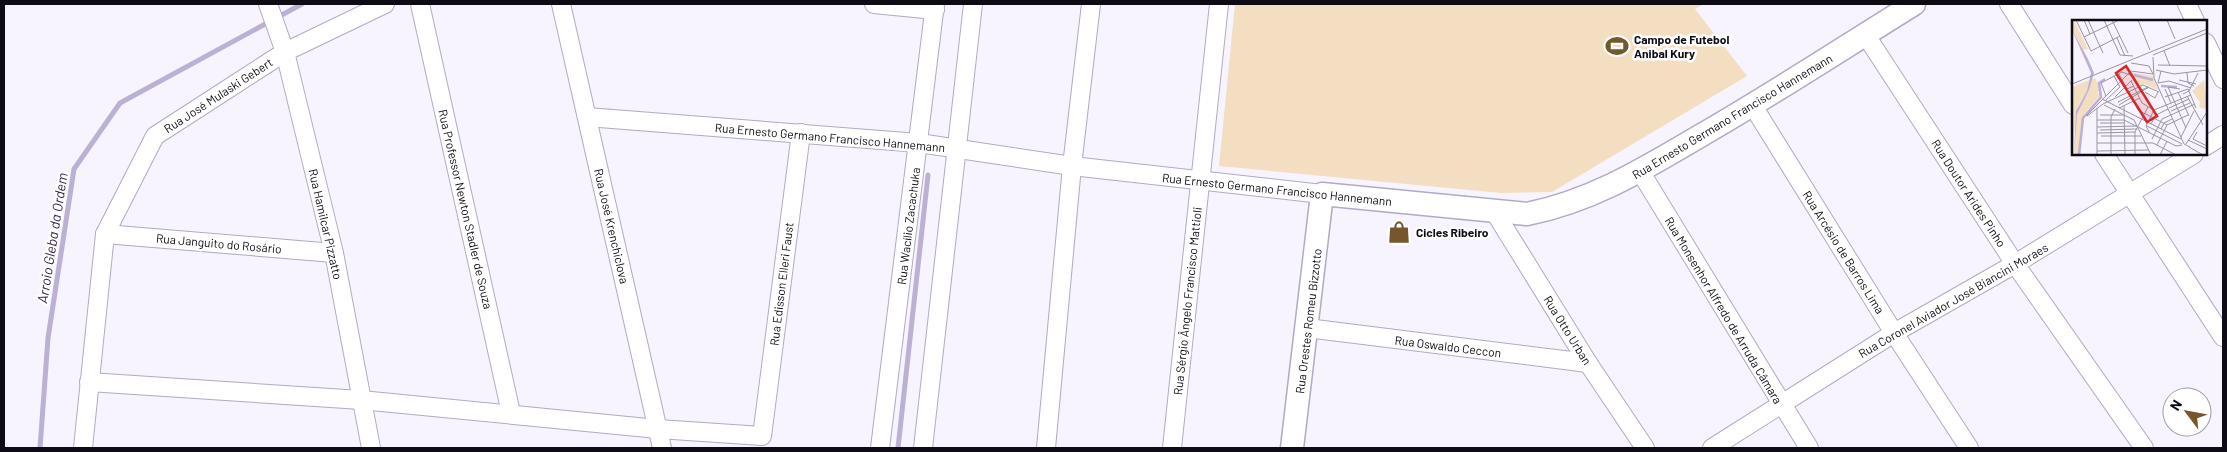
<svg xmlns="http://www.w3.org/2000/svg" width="2227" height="452" viewBox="0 0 2227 452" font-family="Barlow,sans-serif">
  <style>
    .green { fill: #f4dec2 }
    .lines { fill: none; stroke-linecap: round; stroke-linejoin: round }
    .stream { stroke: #bcb0d5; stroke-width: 5 }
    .minor-casing { stroke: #b2a9c4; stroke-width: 20 }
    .tertiary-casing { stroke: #b2a9c4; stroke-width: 25 }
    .minor { stroke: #fff; stroke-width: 18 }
    .tertiary { stroke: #fff; stroke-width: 22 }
    .labels { text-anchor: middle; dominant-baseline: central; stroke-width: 5; stroke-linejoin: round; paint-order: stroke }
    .poi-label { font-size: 12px; font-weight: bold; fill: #0e0b14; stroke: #fff; text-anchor: start }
    .street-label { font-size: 12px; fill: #0e0b14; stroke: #fff }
    .water-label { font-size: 14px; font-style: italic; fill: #321f4e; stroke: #fff }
    .inset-river { fill: none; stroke: #bcb0d5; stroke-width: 2.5 }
    .inset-road { fill: none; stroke: #9a96a1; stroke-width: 1 }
    .view { fill: #d62828; fill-opacity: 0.15; stroke: #d62828; stroke-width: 2.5 }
    .inset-edge { fill: none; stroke: #0e0b14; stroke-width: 2.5 }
  </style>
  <rect width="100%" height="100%" fill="#f7f3ff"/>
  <!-- green -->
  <polygon class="green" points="1235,4 1704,4 1695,9 1747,76 1552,192 1501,193 1219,166"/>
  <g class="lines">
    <!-- stream -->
    <g class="stream">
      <polyline points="40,448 48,338 74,169 120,103 302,4"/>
      <polyline points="898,448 928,175"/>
    </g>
    <defs>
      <g id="minor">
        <polyline points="268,4 285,52 334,253 371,448"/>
        <polyline points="420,4 511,413"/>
        <polyline points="561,4 662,448"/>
        <polyline points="874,4 935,10"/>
        <polyline points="2009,4 2073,105"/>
        <polyline points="2187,4 2195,21"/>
        <polyline points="1865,34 2015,264 2144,448"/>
        <polyline points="2206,43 2223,79"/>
        <polyline points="1753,106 1894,333 1969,448"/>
        <polyline points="587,117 919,143 1072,166 1322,194"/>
        <polyline points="2206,146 2223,135"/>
        <polyline points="2104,154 2223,337"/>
        <polyline points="1640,171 1809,448"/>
        <polyline points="1494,211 1588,363 1645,448"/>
        <polyline points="105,234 334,253"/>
        <polyline points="1307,328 1588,363"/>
        <polyline points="89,382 361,400 658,429 762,436 801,133"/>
        <polyline points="83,448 105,234 155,136 285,52 385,4"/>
        <polyline points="880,448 935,4"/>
        <polyline points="923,448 973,4"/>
        <polyline points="1046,448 1072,166 1091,4"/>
        <polyline points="1172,448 1219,4"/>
        <polyline points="1712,448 1894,333 2015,264 2194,154"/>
      </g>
      <path id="tertiary" d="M1292 448 1322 194 1527 214C1592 201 1644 169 1700 136 1773 94 1843 48 1914 4"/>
    </defs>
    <!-- minor casing -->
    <use href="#minor" class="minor-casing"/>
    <!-- tertiary casing -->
    <use href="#tertiary" class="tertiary-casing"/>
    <!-- minor -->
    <use href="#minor" class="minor"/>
    <!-- tertiary -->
    <use href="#tertiary" class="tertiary"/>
  </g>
  <!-- icons -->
  <defs>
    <symbol id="stadium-bare" viewBox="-9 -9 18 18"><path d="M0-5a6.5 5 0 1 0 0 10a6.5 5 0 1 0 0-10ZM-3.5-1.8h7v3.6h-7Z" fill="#76572c" stroke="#fff" stroke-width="2.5" paint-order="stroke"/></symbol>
    <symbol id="shop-bare" viewBox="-9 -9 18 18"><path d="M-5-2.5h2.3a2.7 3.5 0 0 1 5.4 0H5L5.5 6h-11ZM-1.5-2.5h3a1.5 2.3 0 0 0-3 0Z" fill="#76572c" stroke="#fff" stroke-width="2.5" paint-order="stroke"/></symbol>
  </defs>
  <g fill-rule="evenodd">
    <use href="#stadium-bare" x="1601" y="30" width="32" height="32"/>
    <use href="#shop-bare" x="1383" y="216" width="32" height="32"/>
  </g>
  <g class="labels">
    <!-- poi labels -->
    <g class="poi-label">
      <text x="1634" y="39">Campo de Futebol<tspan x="1634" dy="14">Anibal Kury</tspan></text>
      <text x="1416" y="232">Cicles Ribeiro</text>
    </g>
    <!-- street labels -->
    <g class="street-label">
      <text transform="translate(218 95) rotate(-33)">Rua José Mulaski Gebert</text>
      <text transform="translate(1732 116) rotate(-31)">Rua Ernesto Germano Francisco Hannemann</text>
      <text transform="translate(830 137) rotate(5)">Rua Ernesto Germano Francisco Hannemann</text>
      <text transform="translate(1277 189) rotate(6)">Rua Ernesto Germano Francisco Hannemann</text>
      <text transform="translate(1969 193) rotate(57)">Rua Doutor Arides Pinho</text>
      <text transform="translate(466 209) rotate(77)">Rua Professor Newton Stadler de Souza</text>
      <text transform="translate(326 224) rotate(77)">Rua Hamilcar Pizzatto</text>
      <text transform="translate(612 226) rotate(77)">Rua José Krenchiclova</text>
      <text transform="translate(908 226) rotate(-83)">Rua Wacílio Zacachuka</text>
      <text transform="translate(219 243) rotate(5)">Rua Janguito do Rosário</text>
      <text transform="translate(1844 252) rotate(58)">Rua Arcésio de Barros Lima</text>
      <text transform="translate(781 284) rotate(-83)">Rua Edisson Elleri Faust</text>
      <text transform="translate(1953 300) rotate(-30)">Rua Coronel Aviador José Biancini Moraes</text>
      <text transform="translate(1187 301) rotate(-84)">Rua Sérgio Ângelo Francisco Mattioli</text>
      <text transform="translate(1724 310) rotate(59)">Rua Monsenhor Alfredo de Arruda Câmara</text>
      <text transform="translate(1308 321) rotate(-83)">Rua Orestes Romeu Bizzotto</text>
      <text transform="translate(1568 330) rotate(58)">Rua Otto Urban</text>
      <text transform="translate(1448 346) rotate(7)">Rua Oswaldo Ceccon</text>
    </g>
    <!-- water labels -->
    <g class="water-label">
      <text transform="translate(52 238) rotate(-81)">Arroio Gleba da Ordem</text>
    </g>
  </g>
  <!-- overview -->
  <g transform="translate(2072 20)">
    <rect width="135" height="135" fill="#f7f3ff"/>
    <path d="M0 0H2L16 29 11 30 0 10ZM58 52 81 56 86 70 73 64 67 66ZM23 58 29 70 25 73 29 74 12 94 6 135H2L4 94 0 134V67L17 60 16 70 7 84 4 94 17 70 18 60ZM132 60 135 87 132 89 127 87 128 82 120 71Z" fill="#f4dec2"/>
    <path d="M0 10 16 39 22 53 17 70 5 94 2 135 4 91 15 71 19 53Z" fill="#bcb0d5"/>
    <path class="inset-river" d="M62 55 81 60M89 66 105 67M7 135 11 98 29 77 27 63 33 59"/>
    <path class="inset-road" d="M4 0 19 31 48 16M12 0 18 14M16 0 31 33M32 0 48 35 61 36M40 0 56 33M66 0 78 30M95 0 103 19M12 17 47 0M45 18 53 36M92 31 98 46M81 35 135 13M81 37 82 58 112 124 118 127M59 43 77 46 81 54M86 45 135 46M84 50 102 54 135 50M59 51 81 54M89 51 86 63 97 61 119 68M115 53 116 63 122 66M47 54 55 69 62 66M107 60 124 64M59 61 70 83 82 90 119 75M0 64 135 9M93 69 99 83M108 69 96 67 114 108M73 72 83 78 86 72M106 72 117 96M111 74 117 71 126 53M34 76 29 63 50 52 61 56 67 67M115 76 131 105M43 77 60 60M93 77 116 69 124 88M30 79 109 119M33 81 48 67 42 56M62 81 66 90 95 105M46 82 76 67M47 85 77 67M52 86 53 135M25 88V135M47 88 68 78M97 88 117 79M99 91 118 83M28 95H51M14 96 59 51M15 96 31 84 71 65 87 72M25 100H52L104 126 110 125M28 103H52M79 104 84 95 96 89M75 106 110 124M25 107 65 106 62 100 32 85M66 108 79 135M89 109 92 103 100 99M28 110 65 109M77 112 74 106 82 90M125 112 121 119 135 126M25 113 63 112M29 116H69M109 117 122 91M80 119 90 99 123 84M116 120 135 129V135M25 123H81L104 135M114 124 135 92M85 125 95 105 116 95M117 127 131 135M25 131 77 130M39 135V97L43 89M63 135V112L76 87M88 135 95 121"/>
    <path class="view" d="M54 46 85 96 75 102 44 53Z"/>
    <rect width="135" height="135" class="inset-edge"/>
  </g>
  <!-- border -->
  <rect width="2227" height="452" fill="none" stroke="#0e0b14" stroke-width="10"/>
  <!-- north arrow -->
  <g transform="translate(2187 412) rotate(302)"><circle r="24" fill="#ffffff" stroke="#9f9da1"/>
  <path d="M0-4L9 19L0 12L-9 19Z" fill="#76572c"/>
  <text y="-8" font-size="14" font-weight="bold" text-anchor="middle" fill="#0e0b14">N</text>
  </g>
</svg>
